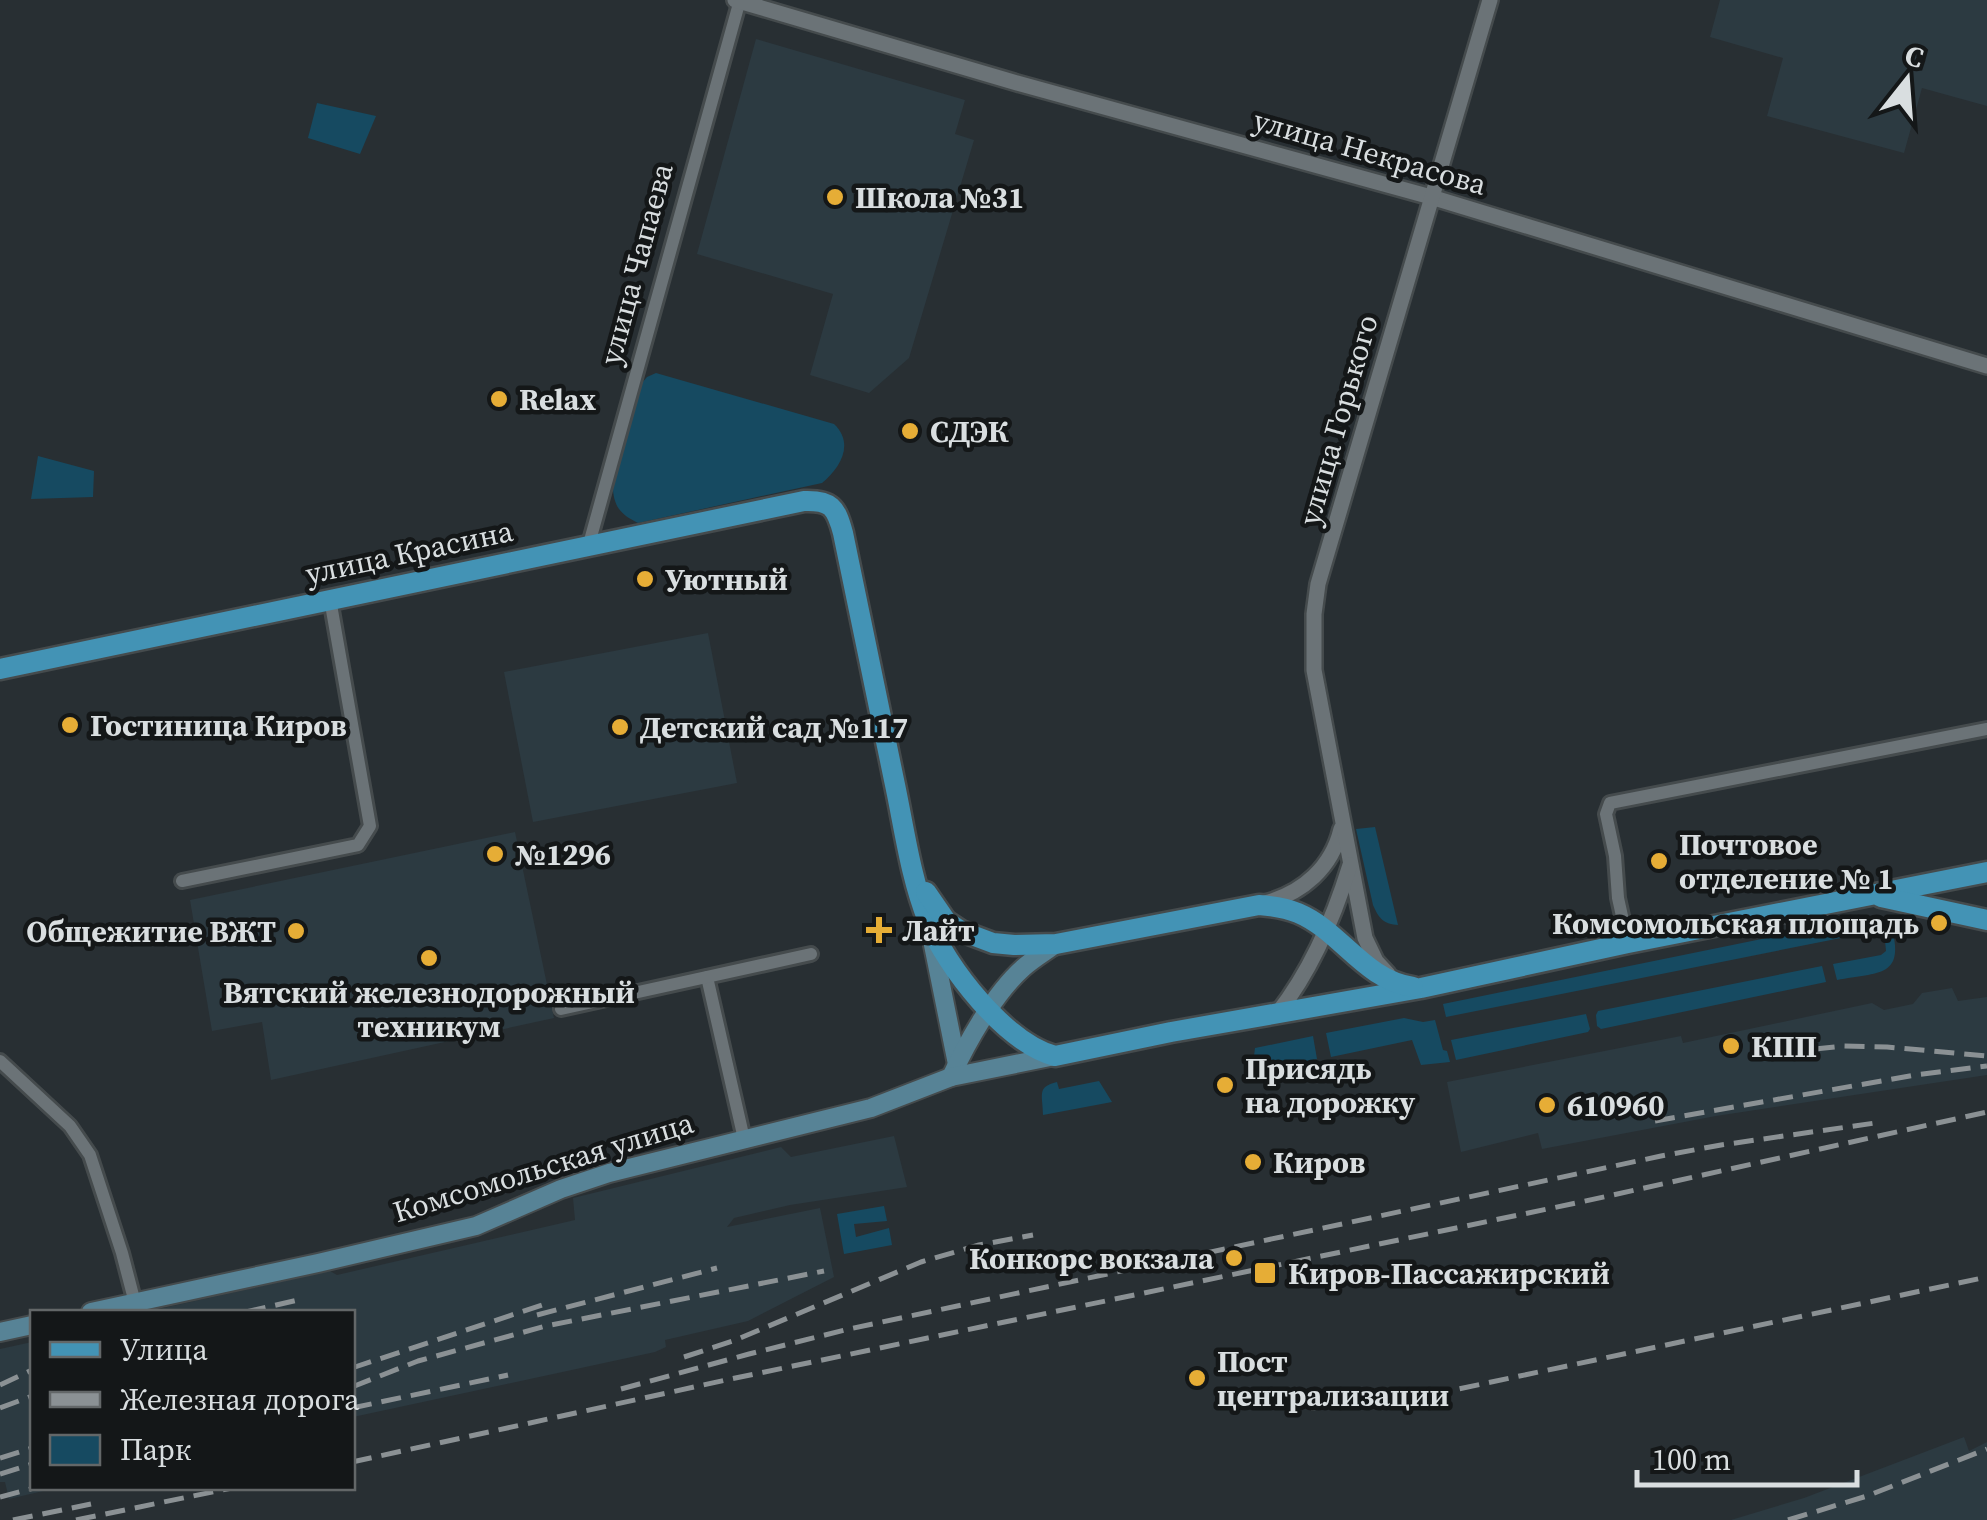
<svg xmlns="http://www.w3.org/2000/svg" width="1987" height="1520" viewBox="0 0 1987 1520" font-family="'Source Serif 4',serif">
  <style>
    .built { fill: #2c3a41 }
    .green { fill: #164a61 }
    .lines { fill: none; stroke-linecap: round; stroke-linejoin: round }
    .minor-casing { stroke: #454b4d; stroke-width: 18 }
    .tertiary-casing { stroke: #454b4d; stroke-width: 20 }
    .secondary-casing { stroke: #454b4d; stroke-width: 22 }
    .primary-casing { stroke: #454b4d; stroke-width: 25 }
    .minor { stroke: #6b7377; stroke-width: 12 }
    .tertiary { stroke: #6b7377; stroke-width: 15 }
    .secondary { stroke: #578396; stroke-width: 18 }
    .primary { stroke: #4393b5; stroke-width: 20 }
    .rail { stroke: #8b9194; stroke-width: 5; stroke-dasharray: 20 10; stroke-linecap: butt }
    .poi-dot { fill: #e6ad36; stroke: #141718; stroke-width: 4 }
    .labels { text-anchor: middle; dominant-baseline: central; stroke-width: 9; stroke-linejoin: round; paint-order: stroke }
    .street-label { font-size: 30px; fill: #d9dee0; stroke: #141718 }
    .poi-label { font-size: 30px; font-weight: bold; fill: #d9dee0; stroke: #141718; text-anchor: start }
  </style>
  <rect width="100%" height="100%" fill="#282f33"/>
  <!-- built -->
  <g class="built">
    <polygon points="1720,0 1987,0 1987,106 1922,88 1904,153 1767,116 1783,58 1710,37"/>
    <polygon points="756,39 965,100 955,134 974,140 909,358 869,393 810,375 833,294 697,254"/>
    <polygon points="708,633 737,783 533,822 504,672"/>
    <polygon points="515,832 554,1018 271,1080 262,1022 212,1031 190,900"/>
    <polygon points="1952,988 1958,1001 1987,997 1987,1075 1716,1116 1542,1149 1538,1133 1461,1152 1447,1082 1681,1036 1683,1043 1872,1003 1884,1010 1913,1004 1922,993"/>
    <polygon points="894,1136 907,1187 790,1205 734,1218 727,1227 820,1208 834,1277 748,1321 665,1340 666,1347 655,1352 353,1417 352,1312 145,1312 330,1271 337,1275 575,1220 573,1198 781,1147 791,1157"/>
    <polygon points="32,1342 32,1488 56,1488 9,1499 5,1482 0,1482 0,1349"/>
    <polygon points="1964,1437 1969,1451 1987,1442 1987,1520 1731,1520 1804,1498"/>
  </g>
  <!-- green -->
  <g class="green">
    <polygon points="317,103 376,116 360,154 308,138"/>
    <path d="M656 373 834 424C855 444 840 468 822 483L638 523C622 515 614 508 613 489L641 384 647 377Z"/>
    <polygon points="38,456 94,471 93,497 31,499"/>
    <path d="M1375 827 1398 925C1384 924 1379 919 1373 905L1356 829Z"/>
    <path d="M1870 917H1881L1891 925C1906 978 1879 972 1837 980L1833 964 1881 955 1886 951 1884 930 1880 926H1873Z"/>
    <polygon points="1860,919 1864,931 1861,934 1446,1017 1443,1004"/>
    <polygon points="1822,966 1826,982 1601,1029 1597,1026 1596,1015 1598,1011"/>
    <polygon points="1586,1014 1590,1029 1588,1032 1456,1060 1451,1040"/>
    <polygon points="1404,1018 1423,1022 1435,1020 1443,1050 1447,1051 1450,1062 1421,1065 1412,1040 1331,1057 1326,1033"/>
    <polygon points="1313,1036 1317,1059 1252,1072 1255,1048"/>
    <path d="M1099 1081 1112 1102 1043 1115C1043 1095 1036 1087 1057 1082L1059 1089Z"/>
    <polygon points="884,1206 887,1221 854,1224 856,1237 889,1228 892,1245 844,1254 837,1214"/>
  </g>
  <g class="lines">
    <defs>
      <g id="minor">
        <polyline points="589,544 740,0"/>
        <polyline points="182,881 358,845 370,826 330,599"/>
        <polyline points="1628,943 1618,898 1615,856 1606,814 1610,803 1987,729"/>
        <polyline points="707,977 744,1139"/>
        <polyline points="561,1009 811,954"/>
        <polyline points="0,1061 70,1126 90,1155 122,1253 135,1303"/>
      </g>
      <g id="tertiary">
        <polyline points="735,0 1017,83 1431,197 1987,366"/>
        <path d="M1265 903C1303 893 1332 867 1341 829"/>
        <polyline points="1388,974 1376,961 1365,938 1314,670 1314,614 1318,584 1490,0"/>
        <path d="M1277 1014C1311 971 1334 917 1350 865"/>
      </g>
      <g id="secondary">
        <polyline points="931,935 957,1064"/>
        <path d="M951 1077C967 1042 994 994 1023 968 1033 959 1045 952 1056 944"/>
        <polyline points="91,1312 318,1263 476,1226 561,1189 609,1173 871,1108 951,1077 1055,1056"/>
        <polyline points="0,1332 32,1325"/>
      </g>
      <g id="primary">
        <path d="M0 669 804 501C831 500 836 507 843 533 860 615 877 697 894 780 904 826 910 876 928 921 946 967 1006 1043 1055 1056L1171 1032 1421 988 1628 943 1987 872"/>
        <path d="M926 892 946 921 961 931 993 943 1014 945 1056 944 1259 905C1272 906 1286 908 1298 913 1341 931 1364 980 1413 987"/>
        <polyline points="1881,897 1987,920"/>
      </g>
    </defs>
    <!-- minor casing -->
    <use href="#minor" class="minor-casing"/>
    <!-- tertiary casing -->
    <use href="#tertiary" class="tertiary-casing"/>
    <!-- secondary casing -->
    <use href="#secondary" class="secondary-casing"/>
    <!-- primary casing -->
    <use href="#primary" class="primary-casing"/>
    <!-- minor -->
    <use href="#minor" class="minor"/>
    <!-- tertiary -->
    <use href="#tertiary" class="tertiary"/>
    <!-- secondary -->
    <use href="#secondary" class="secondary"/>
    <!-- primary -->
    <use href="#primary" class="primary"/>
    <!-- rail -->
    <g class="rail">
      <polyline points="1755,1055 1844,1046 1887,1047 1987,1056"/>
      <polyline points="1655,1121 1915,1075 1987,1066"/>
      <polyline points="246,1312 302,1299"/>
      <polyline points="537,1315 717,1268"/>
      <polyline points="684,1357 733,1341 921,1262 979,1245 1033,1235"/>
      <polyline points="352,1368 551,1302"/>
      <polyline points="0,1385 32,1370"/>
      <polyline points="352,1387 418,1361 546,1326 824,1271"/>
      <polyline points="621,1389 749,1354 849,1329 1661,1156 1721,1145 1882,1122"/>
      <polyline points="0,1408 32,1396"/>
      <polyline points="352,1408 508,1375"/>
      <polyline points="1311,1408 1403,1399 1449,1391 1987,1277"/>
      <polyline points="0,1458 32,1448"/>
      <polyline points="352,1462 726,1380 1581,1202 1987,1112"/>
      <polyline points="0,1474 32,1464"/>
      <polyline points="0,1497 34,1488"/>
      <polyline points="13,1520 91,1504"/>
      <polyline points="76,1520 232,1488"/>
      <polyline points="1788,1520 1867,1496 1987,1449"/>
    </g>
  </g>
  <!-- markers -->
  <g class="poi-dot">
    <circle cx="835" cy="197" r="10"/>
    <circle cx="499" cy="399" r="10"/>
    <circle cx="910" cy="431" r="10"/>
    <circle cx="645" cy="579" r="10"/>
    <circle cx="70" cy="725" r="10"/>
    <circle cx="620" cy="727" r="10"/>
    <circle cx="495" cy="854" r="10"/>
    <circle cx="1659" cy="861" r="10"/>
    <circle cx="1939" cy="923" r="10"/>
    <path d="M874 915h10v10h10v10h-10v10h-10v-10h-10v-10h10z"/>
    <circle cx="296" cy="931" r="10"/>
    <circle cx="429" cy="958" r="10"/>
    <circle cx="1731" cy="1046" r="10"/>
    <circle cx="1225" cy="1085" r="10"/>
    <circle cx="1547" cy="1105" r="10"/>
    <circle cx="1253" cy="1162" r="10"/>
    <circle cx="1234" cy="1258" r="10"/>
    <rect x="1253" y="1261" width="24" height="24" rx="5"/>
    <circle cx="1197" cy="1378" r="10"/>
  </g>
  <g class="labels">
    <!-- street labels -->
    <g class="street-label">
      <text transform="translate(1370 152) rotate(16)">улица Некрасова</text>
      <text transform="translate(636 264) rotate(-75)">улица Чапаева</text>
      <text transform="translate(1338 420) rotate(-74)">улица Горького</text>
      <text transform="translate(409 552) rotate(-12)">улица Красина</text>
      <text transform="translate(543 1167) rotate(-17)">Комсомольская улица</text>
    </g>
    <!-- poi labels -->
    <g class="poi-label">
      <text x="855" y="197">Школа №31</text>
      <text x="519" y="399">Relax</text>
      <text x="930" y="431">СДЭК</text>
      <text x="665" y="579">Уютный</text>
      <text x="90" y="725">Гостиница Киров</text>
      <text x="640" y="727">Детский сад №117</text>
      <text x="1679" y="844">Почтовое<tspan x="1679" dy="34">отделение № 1</tspan></text>
      <text x="515" y="854">№1296</text>
      <text x="1919" y="923" text-anchor="end">Комсомольская площадь</text>
      <text x="902" y="930">Лайт</text>
      <text x="276" y="931" text-anchor="end">Общежитие ВЖТ</text>
      <text x="429" y="992" text-anchor="middle">Вятский железнодорожный<tspan x="429" dy="34">техникум</tspan></text>
      <text x="1751" y="1046">КПП</text>
      <text x="1245" y="1068">Присядь<tspan x="1245" dy="34">на дорожку</tspan></text>
      <text x="1567" y="1105">610960</text>
      <text x="1273" y="1162">Киров</text>
      <text x="1214" y="1258" text-anchor="end">Конкорс вокзала</text>
      <text x="1288" y="1273">Киров-Пассажирский</text>
      <text x="1217" y="1361">Пост<tspan x="1217" dy="34">централизации</tspan></text>
    </g>
  </g>
  <!-- legend -->
  <rect x="30" y="1310" width="325" height="180" fill="#141718" stroke="#636768" stroke-width="2.5"/>
  <rect x="50" y="1342" width="50" height="15" fill="#4393b5" stroke="#636768" stroke-width="2.5"/>
  <text x="120" y="1360" font-size="30" fill="#d9dee0">Улица</text>
  <rect x="50" y="1392" width="50" height="15" fill="#8b9194" stroke="#636768" stroke-width="2.5"/>
  <text x="120" y="1410" font-size="30" fill="#d9dee0">Железная дорога</text>
  <rect x="50" y="1435" width="50" height="30" fill="#164a61" stroke="#636768" stroke-width="2.5"/>
  <text x="120" y="1460" font-size="30" fill="#d9dee0">Парк</text>
  <!-- north arrow -->
  <g transform="translate(1907 80) rotate(17)" stroke="#141718" stroke-width="8" paint-order="stroke">
  <path d="M0-8L18 38L0 25L-18 38Z" fill="#d9dee0"/>
  <text y="-15" font-size="28" font-weight="bold" text-anchor="middle" fill="#d9dee0">С</text>
  </g>
  <!-- scale -->
  <path d="M1637 1470v15h220v-15" fill="none" stroke="#d9dee0" stroke-width="5"/>
  <text x="1652" y="1470" font-size="30" fill="#d9dee0" stroke="#141718" stroke-width="8" paint-order="stroke">100 m</text>
</svg>
